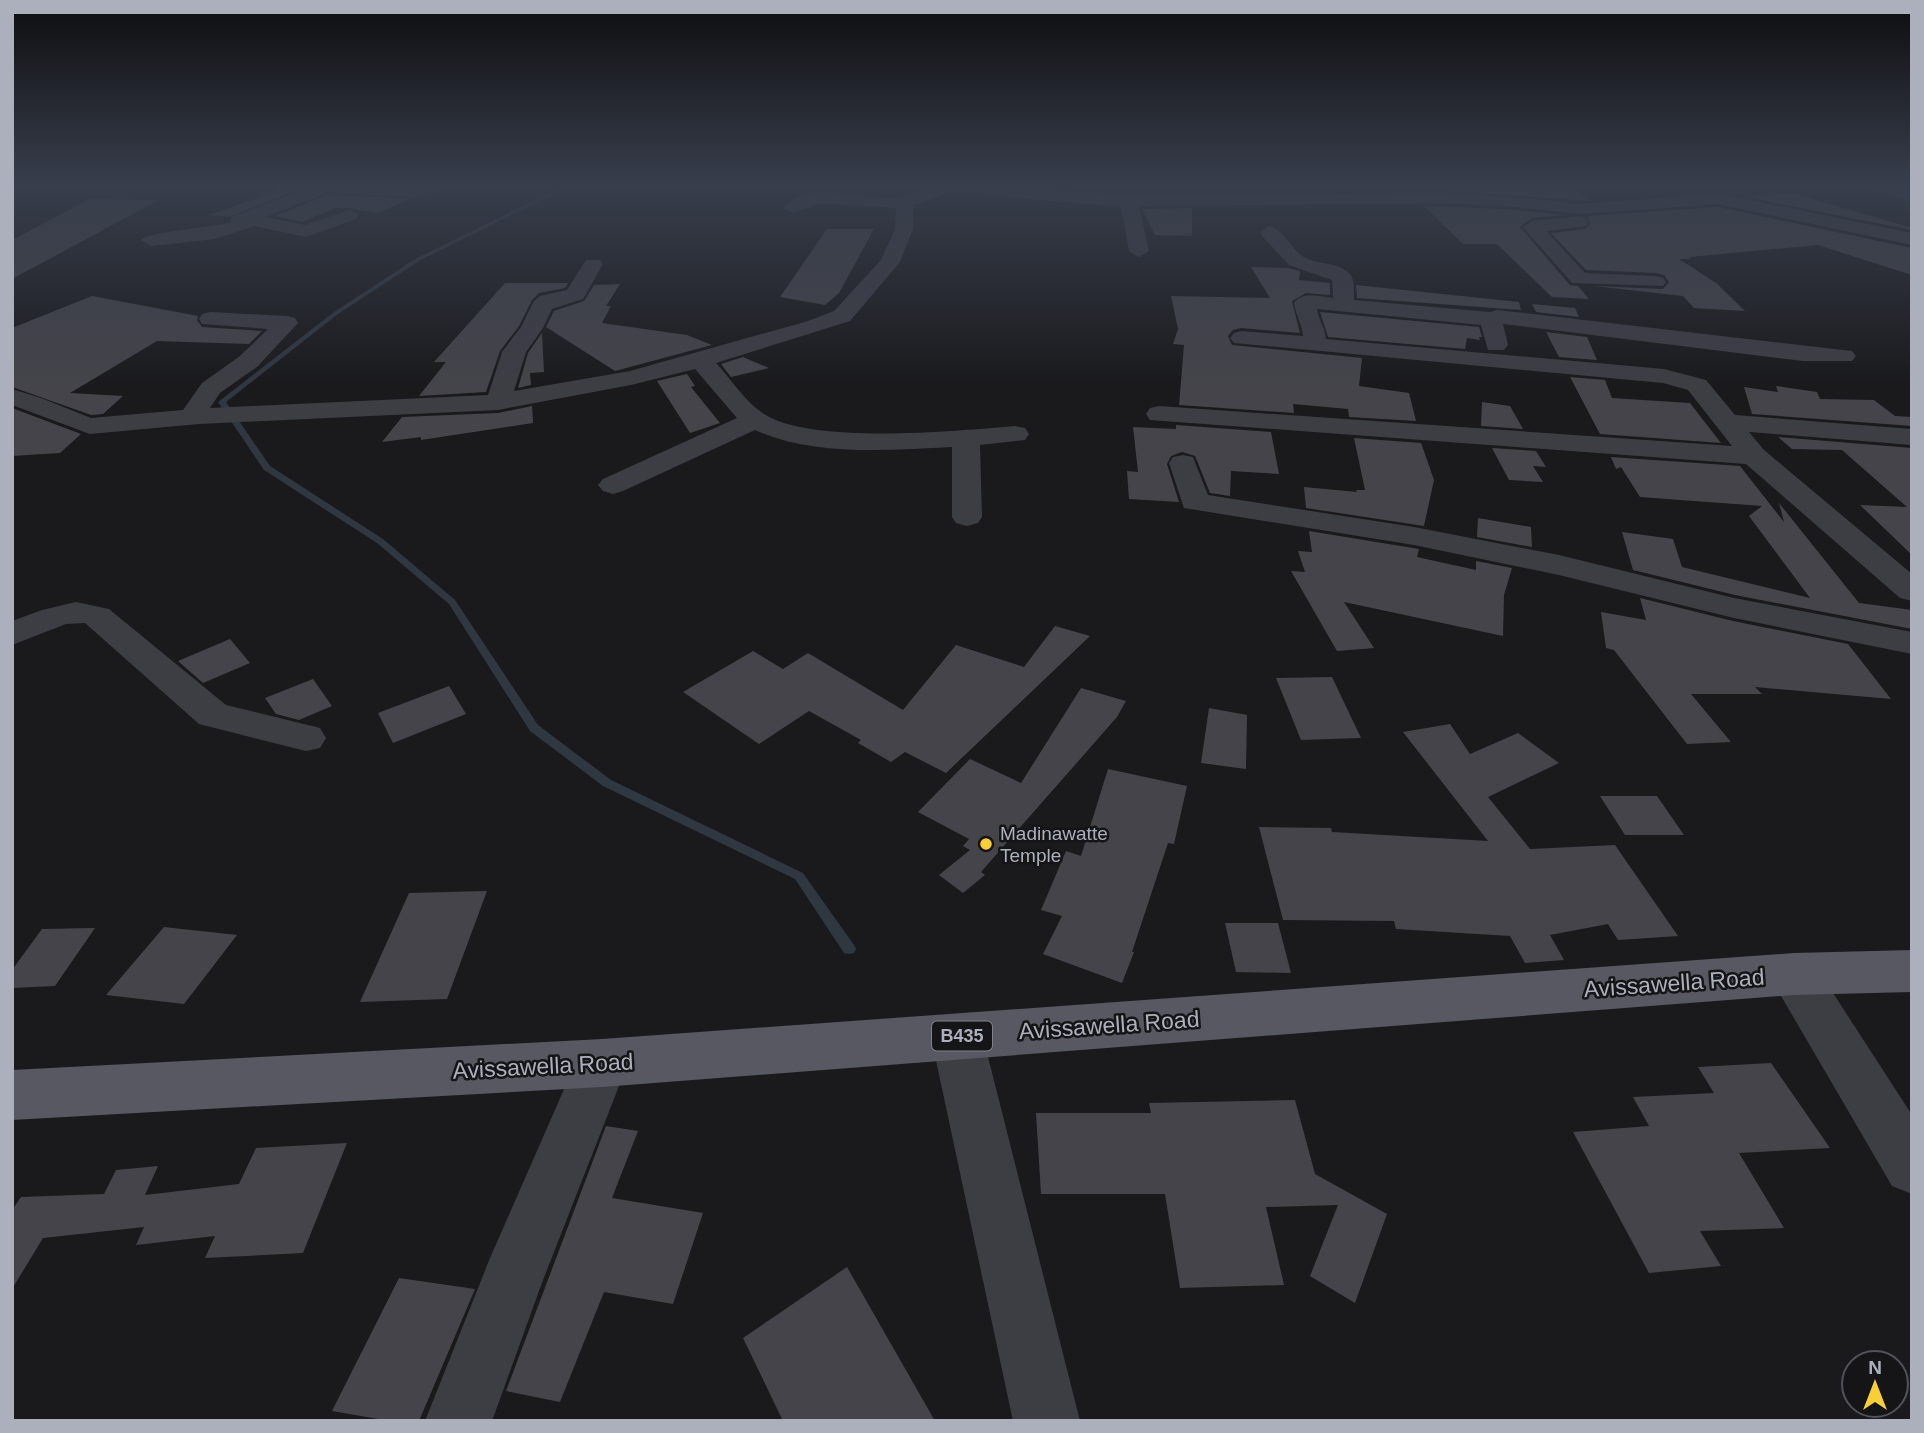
<svg xmlns="http://www.w3.org/2000/svg" width="1924" height="1433" viewBox="0 0 1924 1433" font-family="Helvetica,sans-serif">
  <style>
    .lines { fill: none; stroke-linecap: round; stroke-linejoin: round }
    .stream { fill: #2f3741; fill-rule: evenodd }
    .building { fill: #44444a }
    .minor { fill: #3d3d44; fill-rule: evenodd }
    .major { fill: #575861; fill-rule: evenodd }
    .poi-dot { fill: #f7cf38; stroke: #151518; stroke-width: 2.5 }
    .labels { text-anchor: middle; dominant-baseline: central; stroke-width: 5; stroke-linejoin: round; paint-order: stroke }
    .shield { fill: #151518; stroke: #7f818b; stroke-width: 2 }
    .shield-label { font-size: 18px; font-weight: bold; fill: #acafbc }
    .poi-label { font-size: 19px; fill: #acafbc; stroke: #151518; text-anchor: start }
    .near-street-label { font-size: 23px; fill: #acafbc; stroke: #151518 }
  </style>
  <rect width="100%" height="100%" fill="#1a1a1d"/>
  <g class="lines">
    <!-- stream -->
    <polygon class="stream" points="566,185 571,185 419,261 338,314 226,402 270,466 383,539 455,600 538,725 611,780 803,873 854,945 856,949 854,953 849,954 844,953 795,879 603,786 530,731 449,604 377,543 264,470 218,402 334,312 415,259"/>
  </g>
  <!-- building -->
  <g class="building">
    <polygon points="275,185 309,185 229,217 209,215 275,192"/>
    <polygon points="1440,185 1565,185 1591,201 1448,191"/>
    <polygon points="1792,193 1912,228 1912,230 1746,197"/>
    <polygon points="328,195 410,199 377,213 349,208 335,208 302,222 275,216"/>
    <polygon points="90,199 159,200 12,279 12,240"/>
    <polygon points="1424,206 1505,209 1564,215 1532,218 1520,227 1570,285 1578,286 1589,299 1552,297 1497,244 1463,244"/>
    <polygon points="1718,207 1912,248 1912,275 1818,245 1689,257 1691,259 1679,259 1716,283 1745,311 1694,308 1683,296 1594,286 1663,289 1669,282 1664,275 1656,273 1586,270 1551,233 1586,229 1590,223 1587,216"/>
    <polygon points="1192,208 1192,236 1155,235 1142,209"/>
    <polygon points="827,229 874,229 839,293 825,305 780,297"/>
    <polygon points="1251,267 1288,268 1300,271 1299,280 1330,283 1330,295 1306,293 1292,301 1300,333 1241,328 1233,330 1228,336 1232,345 1362,358 1359,386 1409,393 1416,421 1349,417 1348,409 1293,404 1294,413 1179,405 1184,345 1173,344 1178,329 1171,296 1270,298"/>
    <polygon points="505,283 568,283 565,288 539,293 532,300 519,326 500,351 486,392 419,396 446,362 434,362"/>
    <polygon points="620,284 606,306 611,306 602,323 687,335 712,345 615,371 546,327 554,311 584,301 594,285"/>
    <polygon points="1356,285 1519,302 1521,310 1357,298"/>
    <polygon points="92,296 198,316 197,320 202,327 262,331 249,344 157,341 70,393 123,396 103,414 91,415 12,387 12,328"/>
    <polygon points="1532,304 1575,308 1579,317 1536,312"/>
    <polygon points="1320,312 1479,327 1482,337 1479,337 1480,340 1467,338 1465,349 1328,337"/>
    <polygon points="1546,332 1587,337 1597,360 1559,357"/>
    <polygon points="542,333 544,372 530,373 531,385 518,388 528,353"/>
    <polygon points="743,357 769,368 731,377 721,364"/>
    <polygon points="687,374 695,386 691,387 720,423 690,433 657,381"/>
    <polygon points="1570,377 1605,380 1612,398 1690,403 1721,443 1600,434"/>
    <polygon points="1776,386 1817,392 1820,399 1874,400 1895,416 1912,417 1912,426 1752,414 1744,387 1778,392"/>
    <polygon points="1482,402 1510,406 1523,429 1481,426"/>
    <polygon points="532,406 533,423 421,440 421,437 382,442 402,417 498,413"/>
    <polygon points="12,408 81,434 60,453 12,456"/>
    <polygon points="1176,425 1271,432 1279,474 1231,471 1230,496 1210,493 1195,456 1182,452 1171,456 1167,464 1179,502 1129,499 1127,471 1138,472 1133,427 1176,429"/>
    <polygon points="1778,437 1912,448 1912,555 1860,505 1907,507 1842,450 1792,449"/>
    <polygon points="1354,438 1421,443 1434,480 1424,526 1306,508 1304,487 1357,492 1356,490 1365,490"/>
    <polygon points="1492,448 1536,451 1546,467 1533,466 1543,482 1509,480"/>
    <polygon points="1611,457 1740,466 1784,522 1779,503 1859,603 1912,610 1912,629 1735,595 1633,570 1622,532 1673,539 1682,567 1810,598 1749,516 1762,506 1640,497 1621,467 1616,469"/>
    <polygon points="1478,518 1531,527 1532,547 1477,537"/>
    <polygon points="1309,531 1419,549 1417,557 1476,570 1476,561 1512,568 1504,595 1503,636 1344,602 1374,648 1337,651 1291,571 1305,572 1298,551 1312,552"/>
    <polygon points="1640,598 1733,621 1848,644 1891,699 1755,687 1762,694 1691,694 1731,742 1687,744 1614,650 1606,648 1601,612 1646,620"/>
    <polygon points="1055,626 1090,636 946,773 905,752 891,762 858,743 861,740 809,711 759,744 683,692 753,651 783,669 808,653 903,710 956,645 1024,667"/>
    <polygon points="230,639 250,663 203,683 178,661"/>
    <polygon points="1332,677 1361,738 1301,740 1276,678"/>
    <polygon points="313,679 332,706 299,720 276,714 265,698"/>
    <polygon points="449,686 466,714 393,743 378,713"/>
    <polygon points="1081,688 1126,701 1117,717 981,872 985,875 963,893 939,875 970,850 963,846 969,839 918,812 970,759 1021,783"/>
    <polygon points="1209,708 1247,715 1246,769 1201,763"/>
    <polygon points="1450,724 1470,754 1518,733 1559,763 1488,797 1530,849 1615,845 1678,936 1618,940 1608,924 1550,935 1564,960 1525,963 1510,936 1396,929 1394,921 1283,920 1259,827 1331,828 1332,832 1488,841 1403,732"/>
    <polygon points="1108,769 1187,786 1174,844 1168,843 1132,952 1134,952 1122,983 1043,954 1062,916 1041,910 1066,851 1081,856"/>
    <polygon points="1600,796 1657,796 1684,835 1625,835"/>
    <polygon points="487,891 447,999 360,1002 409,893"/>
    <polygon points="1225,923 1278,923 1291,973 1236,972"/>
    <polygon points="164,927 237,935 184,1004 106,995"/>
    <polygon points="95,928 55,986 12,988 12,970 42,929"/>
    <polygon points="1771,1063 1830,1148 1739,1153 1784,1228 1700,1231 1721,1266 1649,1273 1573,1132 1649,1126 1633,1097 1714,1093 1698,1067"/>
    <polygon points="1295,1100 1315,1174 1387,1214 1355,1303 1310,1276 1338,1205 1266,1207 1284,1285 1180,1288 1165,1194 1041,1194 1036,1113 1151,1113 1149,1103"/>
    <polygon points="606,1126 638,1131 612,1198 703,1213 673,1304 604,1292 560,1402 506,1391"/>
    <polygon points="347,1143 303,1253 205,1258 215,1236 136,1245 144,1227 43,1238 12,1289 12,1210 21,1197 104,1194 116,1170 158,1166 145,1195 239,1184 256,1148"/>
    <polygon points="847,1267 935,1421 783,1421 743,1338"/>
    <polygon points="399,1278 475,1289 419,1421 390,1421 332,1411"/>
  </g>
  <g class="lines">
    <!-- minor -->
    <g class="minor">
      <path d="M316 185H445L443 189 415 197 328 192 266 217 305 225 350 210 359 215 356 219 306 237 255 226 215 239 151 246 141 240C149 231 213 228 230 222L232 217Z"/>
      <path d="M938 185H997L1129 196 1439 193 1505 196 1580 204 1718 194 1912 233V245L1718 204 1580 214 1505 206 1439 203 1139 206 1149 251 1139 257 1129 251 1121 206 1037 200 957 190 913 205V229L900 262 850 321 716 363C731 379 745 402 764 414 813 445 956 431 1015 426L1025 428 1029 434 1025 440 980 445 982 517 978 523 967 526 956 523 952 517V447C889 450 814 457 755 430L623 491 613 494 603 491 598 485 603 479 737 418 695 369 631 385 498 410 199 424 90 434 12 405V389L41 398 91 418 183 410 202 383 240 356 268 329 202 324 199 319 202 314 210 312 287 316 295 318 298 323 258 366 220 393 210 408 488 395 502 352 521 327 534 301 540 296 567 290 586 260H600L603 264 586 294 583 299 552 309 543 328 526 352 514 391 630 371 808 321 834 311 881 260 895 229 896 208 821 203 793 213 784 208C810 176 868 205 902 197 914 194 926 188 938 185Z"/>
      <polygon points="1870,185 1894,185 1912,191 1912,202 1872,189"/>
      <polygon points="1579,216 1586,218 1588,222 1586,226 1546,231 1585,273 1656,276 1663,278 1666,282 1663,286 1572,283 1523,227 1532,221"/>
      <path d="M1269 226C1284 230 1290 247 1302 256 1315 265 1336 261 1349 273 1355 279 1354 291 1354 300L1490 312 1497 310 1852 351 1856 356 1852 361H1803L1503 324 1508 345 1504 350H1488L1481 325 1317 309C1318 319 1325 326 1326 339L1664 369 1706 380 1735 415 1912 429V445L1749 432 1764 450 1912 574V601L1900 598 1746 464 1150 420 1146 414 1150 408 1159 406 1732 446 1688 390 1663 383 1234 343 1230 338 1234 333 1242 331 1303 336C1302 324 1296 316 1294 303 1303 291 1320 297 1333 298L1332 280 1289 265 1262 236 1260 232Z"/>
      <polygon points="1183,455 1193,457 1208,495 1414,527 1559,555 1734,598 1912,632 1912,654 1734,618 1559,575 1414,545 1184,508 1169,463 1173,457"/>
      <polygon points="76,602 109,609 226,705 320,728 326,738 320,748 306,751 199,724 85,623 66,624 12,645 12,621 42,610"/>
      <polygon points="1794,953 1811,959 1912,1115 1912,1194 1892,1186 1777,989 1770,974 1777,959"/>
      <polygon points="957,1014 975,1021 983,1037 1080,1421 1013,1421 931,1037 939,1021"/>
      <polygon points="602,1039 621,1046 628,1063 543,1280 492,1421 425,1421 490,1258 583,1046"/>
    </g>
    <!-- major -->
    <polygon class="major" points="1912,950 1912,992 1794,995 602,1087 12,1120 12,1070 602,1039 1794,953"/>
  </g>
  <!-- sky -->
  <linearGradient id="sky" x2="0" y2="1"><stop stop-color="#0e0e10"/><stop offset="0.48" stop-color="#383e4c"/><stop offset="1" stop-color="#383e4c" stop-opacity="0"/></linearGradient>
  <rect width="1924" height="385" fill="url(#sky)"/>
  <!-- markers -->
  <circle class="poi-dot" cx="986" cy="844" r="7"/>
  <g class="labels">
    <!-- shield labels -->
    <rect class="shield" x="932" y="1021.5" width="60" height="29" rx="5"/>
    <g class="shield-label">
      <text x="962" y="1036">B435</text>
    </g>
    <!-- poi labels -->
    <g class="poi-label">
      <text x="1000" y="833">Madinawatte<tspan x="1000" dy="22">Temple</tspan></text>
    </g>
    <!-- near-street labels -->
    <g class="near-street-label">
      <text transform="translate(1674 983) rotate(-4)">Avissawella Road</text>
      <text transform="translate(1109 1025) rotate(-4)">Avissawella Road</text>
      <text transform="translate(543 1066) rotate(-3)">Avissawella Road</text>
    </g>
  </g>
  <!-- border -->
  <rect width="1924" height="1433" fill="none" stroke="#acafbc" stroke-width="28"/>
  <!-- north arrow -->
  <g transform="translate(1875 1384)"><circle r="33" fill="#151518" stroke="#51535a" stroke-width="2"/>
  <path d="M0-5L12 26L0 18L-12 26Z" fill="#f7cf38"/>
  <text y="-10" font-size="19" font-weight="bold" text-anchor="middle" fill="#acafbc">N</text>
  </g>
</svg>
